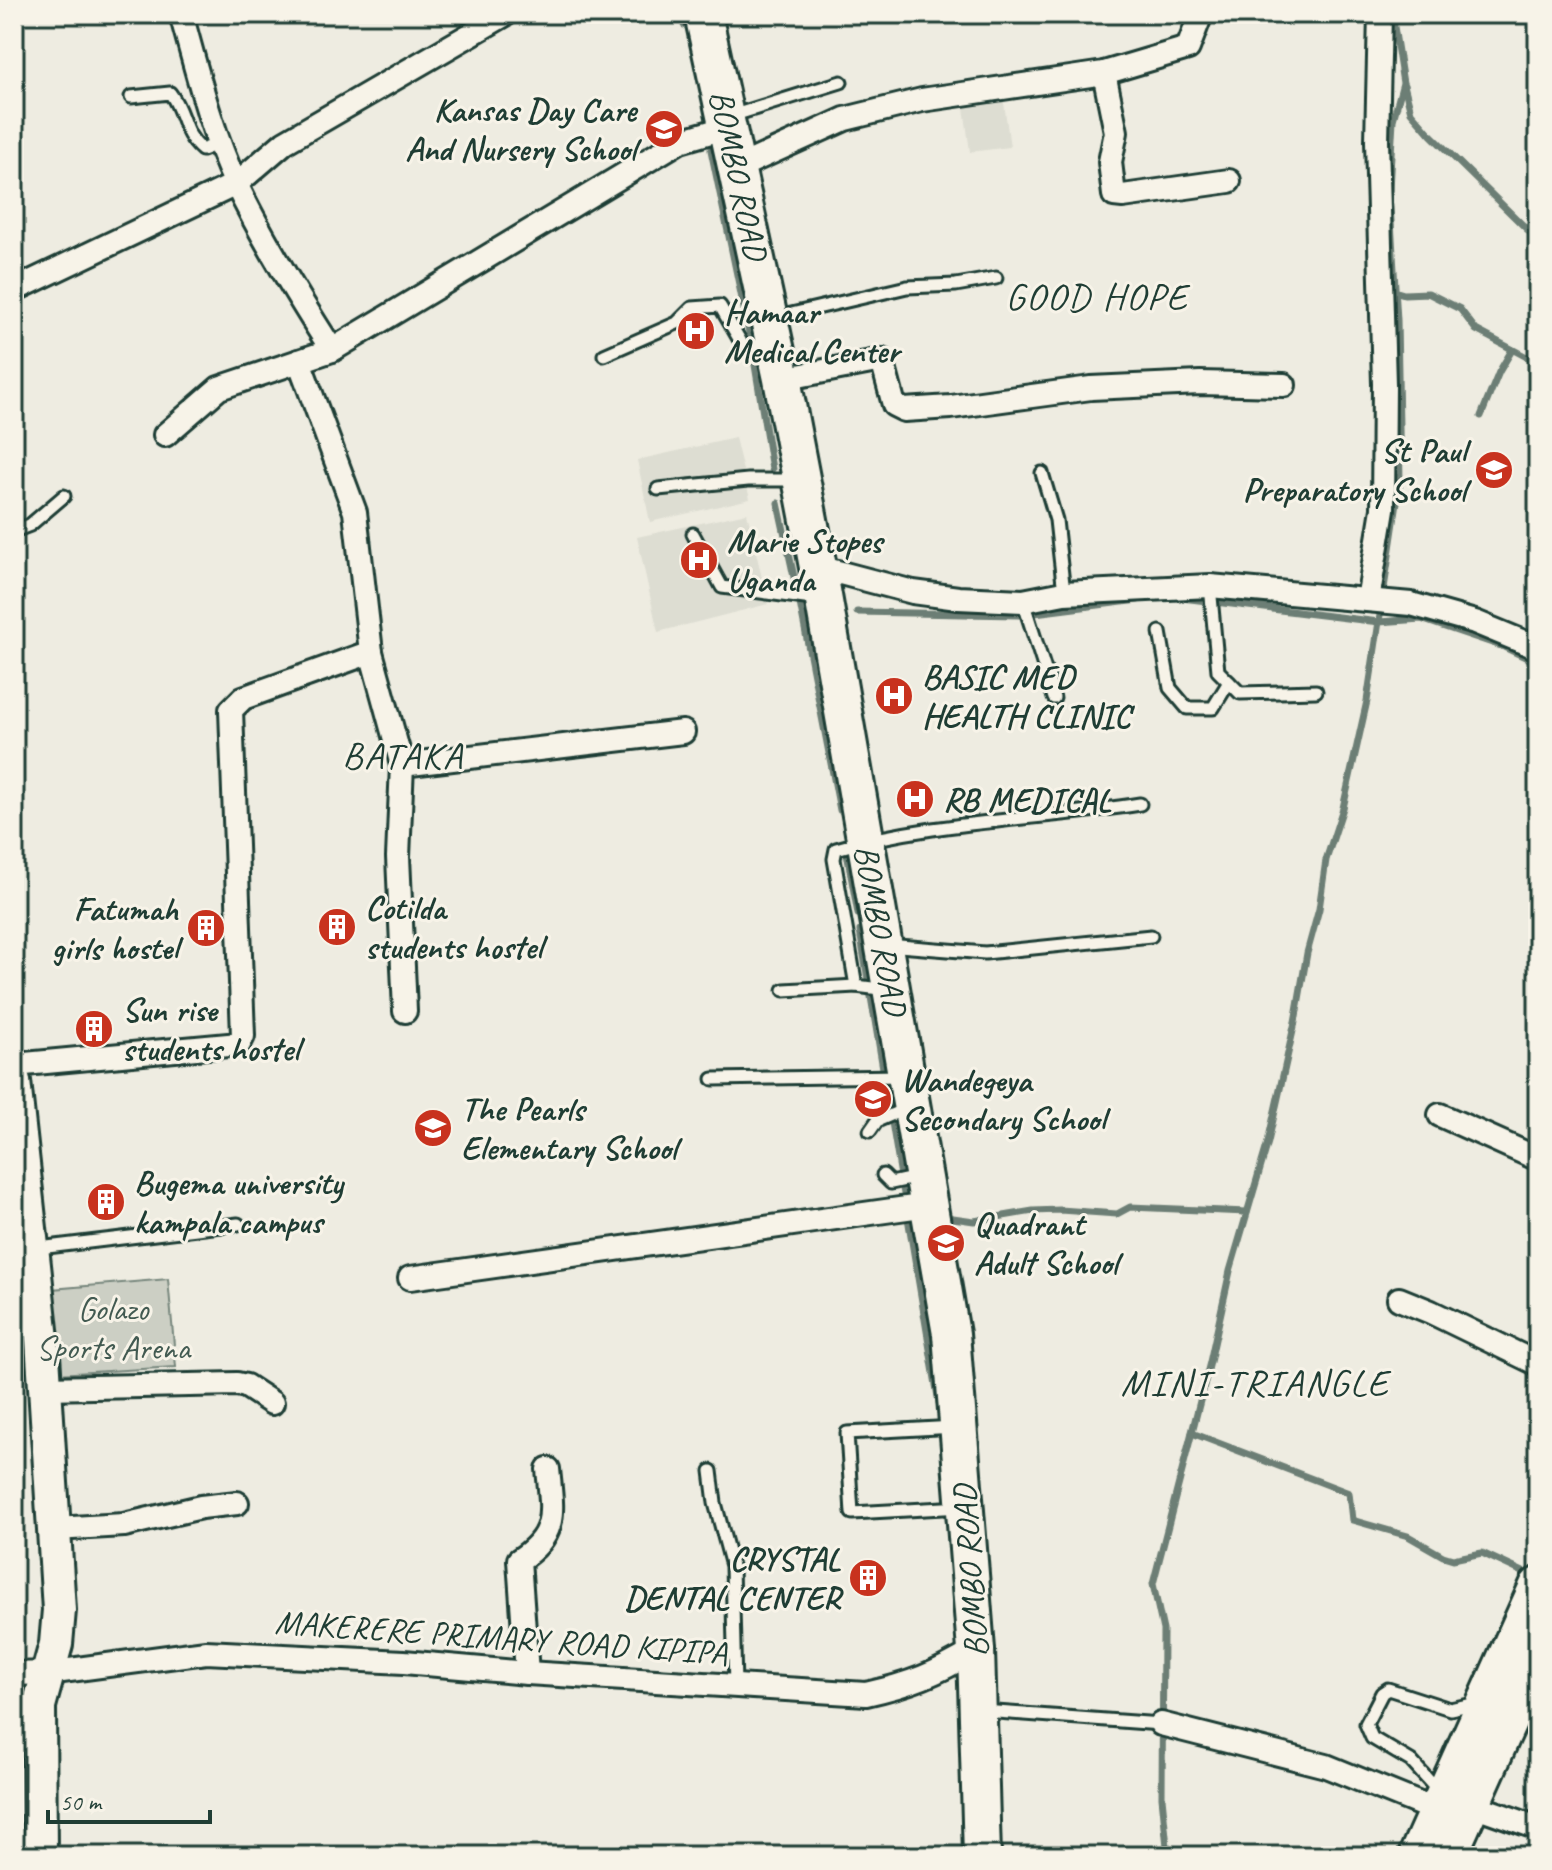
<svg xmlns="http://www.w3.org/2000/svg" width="1552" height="1870" viewBox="0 0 1552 1870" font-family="Caveat,sans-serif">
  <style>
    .built { fill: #ddddd2 }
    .green { fill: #cccfc4; stroke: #76867c; stroke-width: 2 }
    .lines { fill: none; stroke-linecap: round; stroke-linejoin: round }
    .stream { stroke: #6c7e74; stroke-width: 7 }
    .lane-casing { stroke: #1f3d34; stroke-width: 17 }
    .street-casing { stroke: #1f3d34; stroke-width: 28 }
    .secondary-casing { stroke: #1f3d34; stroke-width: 38 }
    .primary-casing { stroke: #1f3d34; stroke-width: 42 }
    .lane { stroke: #f7f3e8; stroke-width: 11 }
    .street { stroke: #f7f3e8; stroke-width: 22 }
    .secondary { stroke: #f7f3e8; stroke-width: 32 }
    .primary { stroke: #f7f3e8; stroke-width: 36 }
    .labels { text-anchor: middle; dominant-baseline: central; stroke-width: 6; stroke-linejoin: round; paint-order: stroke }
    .poi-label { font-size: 34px; font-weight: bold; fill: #1f3d34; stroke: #f7f3e8; text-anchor: start }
    .street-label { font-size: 34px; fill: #1f3d34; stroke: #f7f3e8 }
    .park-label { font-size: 34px; fill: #425a51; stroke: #f7f3e8 }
    .quarter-label { font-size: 38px; letter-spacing: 2px; fill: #1f3d34; stroke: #f7f3e8 }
  </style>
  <rect width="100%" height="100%" fill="#eeece1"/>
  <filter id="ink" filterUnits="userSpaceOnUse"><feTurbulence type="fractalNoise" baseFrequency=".0125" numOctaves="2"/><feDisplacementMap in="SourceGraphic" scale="16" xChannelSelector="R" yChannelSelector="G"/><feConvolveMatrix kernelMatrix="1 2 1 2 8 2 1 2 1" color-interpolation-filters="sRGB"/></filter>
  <g filter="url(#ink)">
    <!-- built -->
    <g class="built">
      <polygon points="1003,95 1010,147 970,152 963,100"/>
      <polygon points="735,438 750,499 650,522 637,460"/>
      <polygon points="747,513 768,604 658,632 637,537"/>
      <polygon points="14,1691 36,1692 29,1856 14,1856"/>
    </g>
    <!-- green -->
    <polygon class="green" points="168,1279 176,1367 57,1374 52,1289"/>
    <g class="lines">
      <!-- stream -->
      <g class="stream">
        <polyline points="681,14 684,25"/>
        <polyline points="1404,85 1411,112 1431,135 1538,240"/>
        <polyline points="711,150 750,337"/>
        <polyline points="1389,189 1393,120 1403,83 1392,14"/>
        <polyline points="1394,291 1404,294 1428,293 1460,309 1476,330 1538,363"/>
        <polyline points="754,359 772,469"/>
        <polyline points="1481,416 1499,372 1512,350"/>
        <polyline points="778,503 797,591"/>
        <polyline points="1182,598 1379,622 1421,619 1504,647 1538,663"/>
        <polyline points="800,603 840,810"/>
        <polyline points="857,612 1019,615 1138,600"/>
        <polyline points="847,853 858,914"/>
        <polyline points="860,931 939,1403"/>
        <polyline points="946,1217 974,1221 1033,1211 1060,1210 1117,1214 1130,1207 1247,1212"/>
        <polyline points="1192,1433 1349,1493 1352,1520 1408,1536 1443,1556 1453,1559 1482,1553 1523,1572"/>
        <polyline points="1168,1856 1162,1797 1163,1630 1153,1584 1210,1362 1230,1271 1268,1142 1295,1022 1307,953 1319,909 1326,860 1343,808 1367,701 1400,482 1397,320 1390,205"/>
      </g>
      <defs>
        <g id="lane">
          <path d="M131 97 170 93C185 113 182 133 202 150L220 143"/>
          <polyline points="731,116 841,82"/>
          <polyline points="774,318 907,287 956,285 996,278"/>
          <polyline points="604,355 677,323 692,308 720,306 745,349 770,343"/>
          <polyline points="1042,473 1056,520 1064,593"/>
          <polyline points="658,489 748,480 797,480"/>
          <polyline points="14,531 30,525 64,496"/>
          <polyline points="693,534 722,587 820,600"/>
          <polyline points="1210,586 1218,671 1240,693 1316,691"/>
          <polyline points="1023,601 1054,698"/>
          <polyline points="1160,632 1170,688 1187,708 1213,708 1229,682"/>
          <polyline points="887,945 985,953 1151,936"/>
          <polyline points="784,990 856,986"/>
          <path d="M888 990 856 986 834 859 836 849C934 821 1040 820 1140 804"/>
          <polyline points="713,1079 902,1076"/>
          <polyline points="870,1131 877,1121 905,1109"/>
          <polyline points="883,1175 891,1183 919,1177"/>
          <polyline points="14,1251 238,1224"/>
          <polyline points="955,1427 847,1433 852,1513 962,1507"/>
          <polyline points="711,1471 715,1503 732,1566 735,1687"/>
          <polyline points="983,1711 1161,1724"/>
          <polyline points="1438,1791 1411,1761 1372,1738 1366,1724 1382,1693 1388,1689 1450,1709 1478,1703"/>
        </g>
        <g id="street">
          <path d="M181 14C197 71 211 131 236 184 264 242 298 297 332 350"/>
          <polyline points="1104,73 1116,132 1110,162 1114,195 1123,196 1229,181"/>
          <polyline points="737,168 845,119 922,100 1104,73 1188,48 1199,19 1197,14"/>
          <polyline points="14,290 236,184 285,142 506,14"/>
          <polyline points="299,361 355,512 371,652 402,765 398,857 405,1011"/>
          <polyline points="782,379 882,360 894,405 904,410 951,407 1091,388 1200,383 1284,385"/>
          <polyline points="165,435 219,388 332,350 680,141 728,127"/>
          <polyline points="818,567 913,592 958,598 1023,601 1064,593 1210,586 1411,604 1475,622 1538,648"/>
          <polyline points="1368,600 1383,509 1384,384 1377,141 1380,14"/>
          <polyline points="402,765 683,732"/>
          <polyline points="14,1065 239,1044 243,1036 231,710 243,698 371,652"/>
          <polyline points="1440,1115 1538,1159"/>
          <polyline points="410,1278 928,1205"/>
          <polyline points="1399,1299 1431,1312 1538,1364"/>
          <polyline points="45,1388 237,1384 246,1386 272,1403"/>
          <polyline points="55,1529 124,1525 201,1507 237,1503"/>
          <path d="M527 1673 519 1560C559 1534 552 1511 548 1469"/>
          <path d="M14 1674 47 1673 206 1652 404 1662 527 1673 866 1694C911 1684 936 1674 976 1650"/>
          <polyline points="1161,1724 1326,1766 1437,1811"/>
          <polyline points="1470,1804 1538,1828"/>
        </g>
        <polyline id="secondary" points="14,1081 42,1339 59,1610 56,1644 39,1706 40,1856"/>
        <g id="primary">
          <polyline points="703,14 782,379 818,567 951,1334 976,1650 982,1856"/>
          <polyline points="1417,1856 1538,1586"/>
          <polyline points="1448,1856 1538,1655"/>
        </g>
      </defs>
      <!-- lane casing -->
      <use href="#lane" class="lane-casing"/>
      <!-- street casing -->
      <use href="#street" class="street-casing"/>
      <!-- secondary casing -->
      <use href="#secondary" class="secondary-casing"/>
      <!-- primary casing -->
      <use href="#primary" class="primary-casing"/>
      <!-- lane -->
      <use href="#lane" class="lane"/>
      <!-- street -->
      <use href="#street" class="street"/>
      <!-- secondary -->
      <use href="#secondary" class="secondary"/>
      <!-- primary -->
      <use href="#primary" class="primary"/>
    </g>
  </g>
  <!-- icons -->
  <defs>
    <symbol id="school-disc" viewBox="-11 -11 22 22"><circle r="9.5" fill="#c8321e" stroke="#f7f3e8"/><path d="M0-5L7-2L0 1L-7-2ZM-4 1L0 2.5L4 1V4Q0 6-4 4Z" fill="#fff"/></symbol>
    <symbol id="hospital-disc" viewBox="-11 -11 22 22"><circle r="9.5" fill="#c8321e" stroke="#f7f3e8"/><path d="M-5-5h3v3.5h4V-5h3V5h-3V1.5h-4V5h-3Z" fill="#fff"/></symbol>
    <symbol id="building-disc" viewBox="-11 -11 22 22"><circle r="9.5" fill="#c8321e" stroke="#f7f3e8"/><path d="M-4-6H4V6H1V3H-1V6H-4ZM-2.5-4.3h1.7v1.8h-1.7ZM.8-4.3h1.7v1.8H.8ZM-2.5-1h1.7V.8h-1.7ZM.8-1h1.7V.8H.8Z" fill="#fff"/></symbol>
    <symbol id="university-disc" viewBox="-11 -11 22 22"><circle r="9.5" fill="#c8321e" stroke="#f7f3e8"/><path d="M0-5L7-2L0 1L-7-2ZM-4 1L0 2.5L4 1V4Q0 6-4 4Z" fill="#fff"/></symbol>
  </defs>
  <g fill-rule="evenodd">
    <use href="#school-disc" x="642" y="107" width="44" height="44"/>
    <use href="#hospital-disc" x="674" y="309" width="44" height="44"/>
    <use href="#school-disc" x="1472" y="448" width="44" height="44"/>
    <use href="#hospital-disc" x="677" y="538" width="44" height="44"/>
    <use href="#hospital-disc" x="872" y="674" width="44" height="44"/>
    <use href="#hospital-disc" x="893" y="777" width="44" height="44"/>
    <use href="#building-disc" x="315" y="905" width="44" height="44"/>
    <use href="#building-disc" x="184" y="906" width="44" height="44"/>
    <use href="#building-disc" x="72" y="1007" width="44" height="44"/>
    <use href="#school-disc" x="851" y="1077" width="44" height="44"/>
    <use href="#school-disc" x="411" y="1106" width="44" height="44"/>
    <use href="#building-disc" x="84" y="1180" width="44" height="44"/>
    <use href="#university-disc" x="924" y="1221" width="44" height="44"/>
    <use href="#building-disc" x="846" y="1556" width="44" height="44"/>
  </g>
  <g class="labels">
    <!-- poi labels -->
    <g class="poi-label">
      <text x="636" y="109" text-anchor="end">Kansas Day Care<tspan x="636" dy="39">And Nursery School</tspan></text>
      <text x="724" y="311">Hamaar<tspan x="724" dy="39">Medical Center</tspan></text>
      <text x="1466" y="450" text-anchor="end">St Paul<tspan x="1466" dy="39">Preparatory School</tspan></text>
      <text x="727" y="540">Marie Stopes<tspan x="727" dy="39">Uganda</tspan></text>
      <text x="922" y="676">BASIC MED<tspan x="922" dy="39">HEALTH CLINIC</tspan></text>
      <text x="943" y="799">RB MEDICAL</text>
      <text x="365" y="907">Cotilda<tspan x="365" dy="39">students hostel</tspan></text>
      <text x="178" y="908" text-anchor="end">Fatumah<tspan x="178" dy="39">girls hostel</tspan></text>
      <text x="122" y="1009">Sun rise<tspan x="122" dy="39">students hostel</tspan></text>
      <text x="901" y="1079">Wandegeya<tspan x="901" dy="39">Secondary School</tspan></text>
      <text x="461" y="1108">The Pearls<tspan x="461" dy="39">Elementary School</tspan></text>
      <text x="134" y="1182">Bugema university<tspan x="134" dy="39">kampala campus</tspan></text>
      <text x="974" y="1223">Quadrant<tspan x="974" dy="39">Adult School</tspan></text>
      <text x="840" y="1558" text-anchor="end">CRYSTAL<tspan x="840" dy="39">DENTAL CENTER</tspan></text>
    </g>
    <!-- street labels -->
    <g class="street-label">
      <text transform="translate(739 175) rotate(78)">BOMBO ROAD</text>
      <text transform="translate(881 930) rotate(80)">BOMBO ROAD</text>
      <text transform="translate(970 1571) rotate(-94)">BOMBO ROAD</text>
      <text transform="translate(501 1637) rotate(4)">MAKERERE PRIMARY ROAD KIPIPA</text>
    </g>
    <!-- park labels -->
    <g class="park-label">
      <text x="113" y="1308">Golazo<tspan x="113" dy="39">Sports Arena</tspan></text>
    </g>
    <!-- quarter labels -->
    <g class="quarter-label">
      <text x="1097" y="296">GOOD HOPE</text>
      <text x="403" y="755">BATAKA</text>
      <text x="1255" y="1382">MINI-TRIANGLE</text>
    </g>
  </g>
  <!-- margin -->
  <rect width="1552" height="1870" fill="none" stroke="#f7f3e8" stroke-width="48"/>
  <rect x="24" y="24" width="1504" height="1822" fill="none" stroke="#1f3d34" stroke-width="3" filter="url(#ink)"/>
  <!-- scale -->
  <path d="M48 1810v12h162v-12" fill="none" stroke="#1f3d34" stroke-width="4"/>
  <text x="60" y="1810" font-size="24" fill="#1f3d34" stroke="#f7f3e8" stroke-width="6" paint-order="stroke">50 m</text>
</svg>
